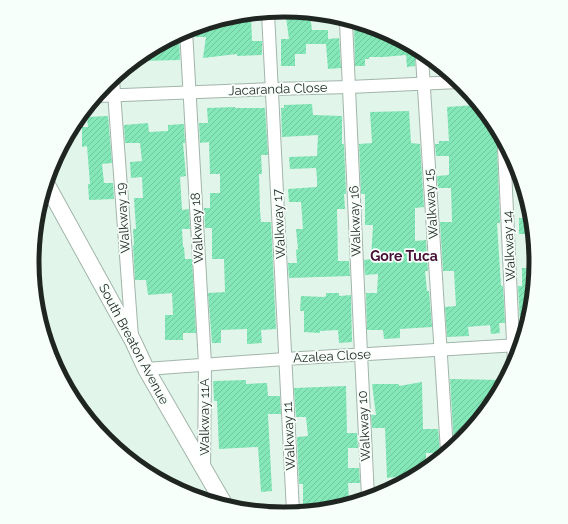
<svg xmlns="http://www.w3.org/2000/svg" width="568" height="524" viewBox="0 0 568 524" font-family="Raleway,sans-serif">
  <style>
    .building { fill: url(#building-hatch) }
    .lines { fill: none; stroke-linecap: round; stroke-linejoin: round }
    .minor-casing { stroke: #a2b5ab; stroke-width: 14 }
    .tertiary-casing { stroke: #a2b5ab; stroke-width: 18 }
    .minor { stroke: #fff; stroke-width: 12 }
    .tertiary { stroke: #fff; stroke-width: 16 }
    .labels { text-anchor: middle; dominant-baseline: central; stroke-width: 3.5; stroke-linejoin: round; paint-order: stroke }
    .street-label { font-size: 13px; fill: #1f2622; stroke: #f7fffa }
    .neighbourhood-label { font-size: 14px; font-weight: bold; fill: #480e38; stroke: #f7fffa }
    .rim { fill: none; stroke: #1f2622; stroke-width: 5 }
  </style>
  <defs>
    <pattern id="building-hatch" width="6" height="6" patternUnits="userSpaceOnUse"><rect width="6" height="6" fill="#84e7b7"/><path d="M-1 1l2-2M0 6l6-6M5 7l2-2" fill="none" stroke="#72c69d"/></pattern>
  </defs>
  <rect width="100%" height="100%" fill="#e1f5ea"/>
  <!-- building -->
  <g class="building">
    <polygon points="306,14 310,15 312,30 328,30 328,39 339,38 341,68 328,69 326,44 306,44 306,54 295,54 295,66 281,66 281,39 289,39 286,17"/>
    <polygon points="251,17 252,41 262,41 262,55 237,56 237,54 203,58 206,37 194,37 193,28"/>
    <polygon points="354,24 381,29 416,53 415,57 415,66 407,67 406,55 383,57 369,57 369,59 365,59 365,66 355,66"/>
    <polygon points="179,35 180,60 140,61 169,42"/>
    <polygon points="312,104 313,115 342,116 342,144 344,144 346,194 344,194 345,209 337,209 338,261 349,261 350,276 289,278 288,263 297,263 296,250 298,249 296,229 303,229 301,202 289,202 288,189 317,187 317,178 316,168 290,169 289,157 317,156 318,135 282,137 281,108 284,108 284,105"/>
    <polygon points="476,105 500,141 498,143 497,147 500,223 497,223 501,286 503,286 505,323 499,323 500,333 491,334 490,325 468,327 469,336 447,337 445,307 456,306 454,271 443,271 440,222 452,222 451,188 438,188 437,176 449,175 449,156 436,156 435,144 439,144 439,141 449,141 447,107"/>
    <polygon points="235,107 235,108 265,108 268,155 261,155 262,174 259,174 260,210 261,222 271,222 276,329 261,330 262,343 247,344 247,329 221,330 221,343 212,343 208,293 225,292 224,259 212,259 212,228 205,228 204,208 210,208 210,193 220,193 220,174 210,174 209,142 200,143 199,123 208,123 207,108"/>
    <polygon points="409,111 411,143 420,144 424,207 415,208 415,241 426,240 428,271 425,271 427,291 429,291 432,327 400,329 400,338 384,339 383,330 367,330 366,293 377,293 378,274 365,275 364,260 371,259 373,225 365,225 365,194 361,194 359,144 372,143 370,112"/>
    <polygon points="108,116 112,163 102,164 104,183 113,183 114,199 89,200 88,184 90,184 87,146 82,147 82,127 88,127 87,117"/>
    <polygon points="148,123 149,132 168,131 168,125 184,124 185,143 183,143 186,176 180,177 182,210 189,209 190,229 182,229 183,247 184,247 185,259 192,259 196,333 183,333 183,340 165,340 165,315 173,315 172,293 148,295 146,280 135,280 133,245 134,245 133,229 136,229 134,198 143,198 142,177 131,178 130,162 142,161 140,143 125,143 124,125"/>
    <polygon points="519,218 527,218 530,234 519,234"/>
    <polygon points="522,268 535,268 524,322 520,322 518,286 522,286"/>
    <polygon points="326,293 339,293 339,296 351,295 352,342 339,343 338,330 320,331 320,333 304,332 304,311 300,311 301,296 324,297 326,296"/>
    <polygon points="450,379 503,380 462,440 454,446"/>
    <polygon points="246,380 246,384 267,383 268,396 280,396 281,414 268,414 272,491 261,492 258,447 219,449 217,401 214,401 213,381"/>
    <polygon points="422,382 423,429 438,429 440,453 426,453 426,464 410,475 387,478 385,428 372,428 371,415 376,415 372,384 399,384 399,386"/>
    <polygon points="346,386 347,433 357,433 358,448 348,448 348,468 359,468 360,483 348,483 349,501 303,510 303,484 299,484 297,437 308,436 306,417 296,417 294,388"/>
  </g>
  <g class="lines">
    <defs>
      <g id="minor">
        <polyline points="268,13 293,512"/>
        <polyline points="346,22 361,354 368,497"/>
        <polyline points="186,30 205,364 204,468"/>
        <polyline points="422,57 447,451"/>
        <polyline points="113,79 132,337"/>
        <polyline points="98,96 273,89 349,87 459,82"/>
        <polyline points="504,147 514,363"/>
        <polyline points="146,369 285,359 519,345"/>
      </g>
      <polyline id="tertiary" points="47,185 133,341 146,369 223,502"/>
    </defs>
    <!-- minor casing -->
    <use href="#minor" class="minor-casing"/>
    <!-- tertiary casing -->
    <use href="#tertiary" class="tertiary-casing"/>
    <!-- minor -->
    <use href="#minor" class="minor"/>
    <!-- tertiary -->
    <use href="#tertiary" class="tertiary"/>
  </g>
  <g class="labels">
    <!-- street labels -->
    <g class="street-label">
      <text transform="translate(278 89) rotate(-2)">Jacaranda Close</text>
      <text transform="translate(431 204) rotate(-94)">Walkway 15</text>
      <text transform="translate(123 218) rotate(-94)">Walkway 19</text>
      <text transform="translate(355 221) rotate(-92)">Walkway 16</text>
      <text transform="translate(279 224) rotate(-93)">Walkway 17</text>
      <text transform="translate(197 228) rotate(-93)">Walkway 18</text>
      <text transform="translate(509 246) rotate(-93)">Walkway 14</text>
      <text transform="translate(134 344) rotate(62)">South Breaton Avenue</text>
      <text transform="translate(332 356) rotate(-3)">Azalea Close</text>
      <text transform="translate(204 417) rotate(-90)">Walkway 11A</text>
      <text transform="translate(364 426) rotate(-93)">Walkway 10</text>
      <text transform="translate(289 436) rotate(-93)">Walkway 11</text>
    </g>
    <!-- neighbourhood labels -->
    <g class="neighbourhood-label">
      <text x="404" y="256">Gore Tuca</text>
    </g>
  </g>
  <!-- crop -->
  <path d="M0 0H568V524H0ZM39 262a245 245 0 1 1 490 0a245 245 0 1 1-490 0Z" fill="#f7fffa" fill-rule="evenodd"/>
  <path class="rim" d="M39 262a245 245 0 1 1 490 0a245 245 0 1 1-490 0Z"/>
</svg>
